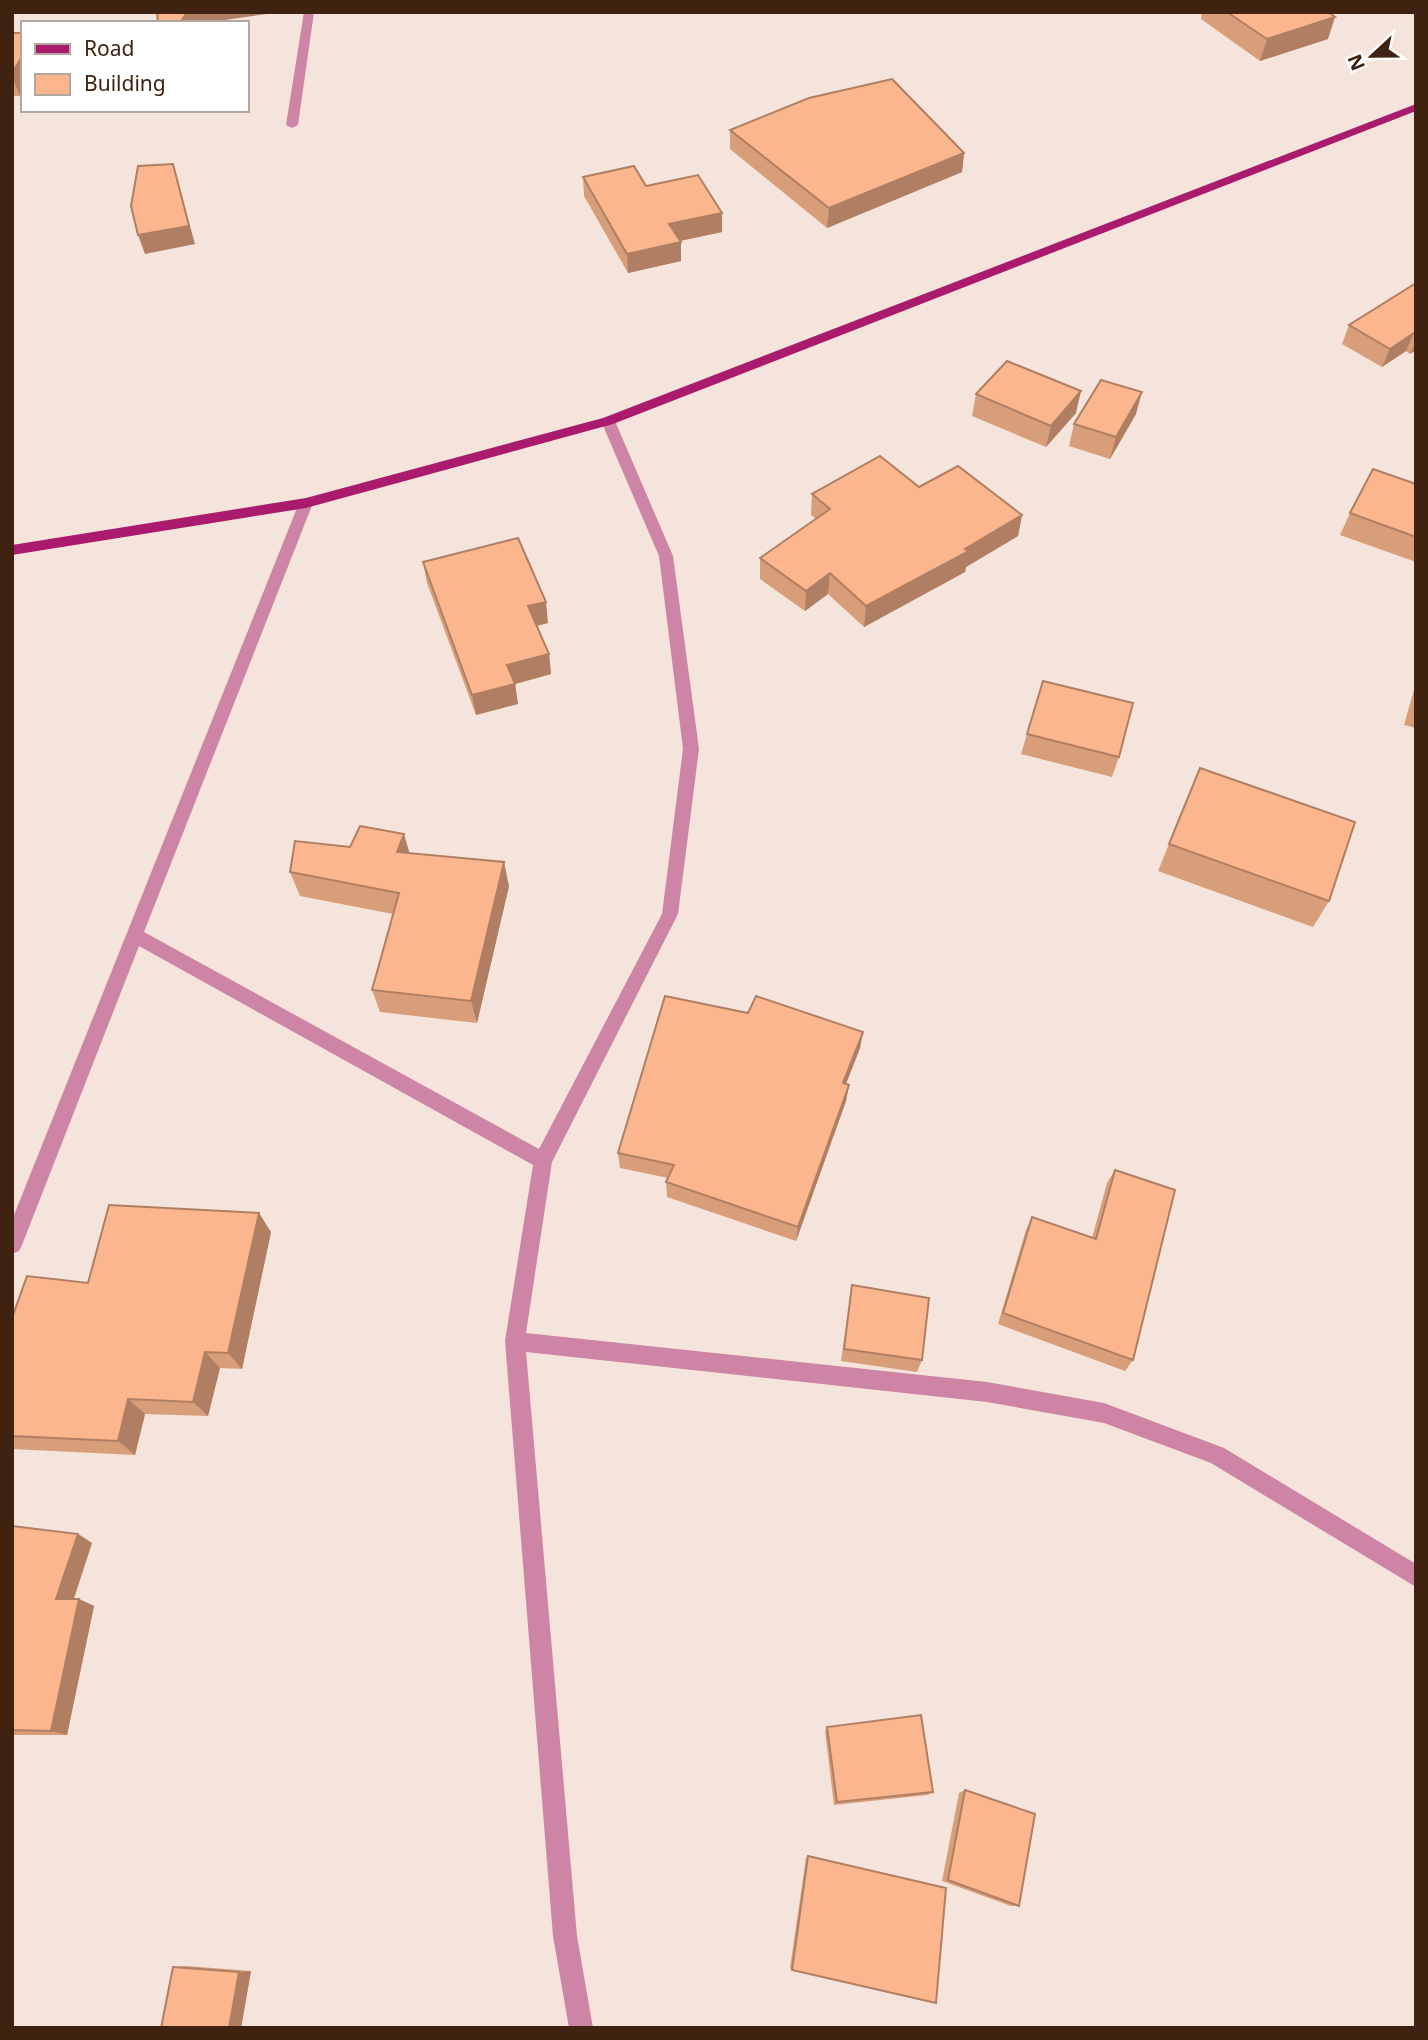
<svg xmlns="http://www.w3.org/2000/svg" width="1428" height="2040" viewBox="0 0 1428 2040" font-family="'Noto Sans',sans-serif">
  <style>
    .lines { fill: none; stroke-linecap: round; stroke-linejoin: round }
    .minor { fill: #ce84a5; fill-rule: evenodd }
    .major { fill: #aa1b6d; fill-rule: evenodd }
    .wall { fill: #d89d79 }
    .shaded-wall { fill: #b07f63 }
    .building { fill: #fbb68d; stroke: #b07f63; stroke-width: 2 }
  </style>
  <rect width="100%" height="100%" fill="#f5e4db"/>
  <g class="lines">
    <!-- minor -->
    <g class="minor">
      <polygon points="304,12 314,12 298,125 292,128 286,125"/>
      <polygon points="608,417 615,421 673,556 699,749 678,914 552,1162 526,1333 987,1382 1104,1403 1224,1448 1416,1564 1416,1587 1211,1463 1104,1423 987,1402 526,1352 577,1936 593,2028 569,2028 553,1936 505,1341 533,1165 139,946 22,1245 19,1251 12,1254 12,1220 299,503 306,498 313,503 144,932 539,1149 662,914 683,749 659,556 601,421"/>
    </g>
    <!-- major -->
    <polygon class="major" points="1416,104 1416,111 613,424 306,508 12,555 12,545 306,498 603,418"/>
  </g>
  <!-- wall -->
  <g class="wall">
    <polygon points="1202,12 1328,12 1328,39 1260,61 1201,19"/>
    <polygon points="12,33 20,96 12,96"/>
    <polygon points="730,130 964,153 962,172 827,228 730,149"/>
    <polygon points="583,177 646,186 722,213 722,232 680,241 681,261 628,273 584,196"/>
    <polygon points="1416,283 1416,350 1410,354 1406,351 1382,367 1342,344 1349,325"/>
    <polygon points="976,394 1076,413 1046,447 972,416"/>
    <polygon points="1136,414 1110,459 1069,446 1074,424"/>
    <polygon points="1416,484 1416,562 1340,535 1350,513"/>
    <polygon points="919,487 1022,515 1018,536 966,567 965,572 864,627 828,594 805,611 760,579 760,558 816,519 811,515 812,494"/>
    <polygon points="423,562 548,623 537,626 549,654 551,674 515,684 518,704 476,715 427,583"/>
    <polygon points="1416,683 1416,728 1404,725"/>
    <polygon points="1027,734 1119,757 1112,777 1021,754"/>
    <polygon points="1200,768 1329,901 1313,927 1158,871"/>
    <polygon points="409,853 509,886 477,1023 380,1012 372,990 393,914 300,896 290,872"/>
    <polygon points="748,1013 863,1032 860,1048 846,1084 849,1085 846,1101 796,1241 667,1197 666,1182 668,1178 620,1168 618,1153"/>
    <polygon points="1115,1170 1133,1360 1125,1371 998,1324 1026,1230 1032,1217 1092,1238 1107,1183"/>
    <polygon points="271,1232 242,1369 220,1368 208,1416 145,1414 135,1455 12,1449 12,1318 88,1283"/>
    <polygon points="852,1285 922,1360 917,1372 841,1361"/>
    <polygon points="12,1526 78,1534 92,1543 74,1599 79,1599 94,1606 67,1735 12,1735"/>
    <polygon points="827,1727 933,1792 927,1795 834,1805 825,1731"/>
    <polygon points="965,1790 1019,1906 1011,1906 942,1881 959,1793"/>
    <polygon points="808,1856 792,1970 790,1968 806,1858"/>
    <polygon points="187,1966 251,1971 241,2028 173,1967"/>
  </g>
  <!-- shaded-wall -->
  <g class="shaded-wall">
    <polygon points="187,12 274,12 274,13 204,23 180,23"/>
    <polygon points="1335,17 1328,39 1260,61 1267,39"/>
    <polygon points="23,55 23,91 20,96 12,76 12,73"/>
    <polygon points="964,153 962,172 827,228 829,208"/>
    <polygon points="173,164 195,244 145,254 138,235"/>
    <polygon points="722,213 722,232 670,243 669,224"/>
    <polygon points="681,242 681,261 628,273 627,254"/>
    <polygon points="1414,333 1406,351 1382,367 1390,349"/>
    <polygon points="1416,341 1416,350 1410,354"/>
    <polygon points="1081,391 1076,413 1046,447 1051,426"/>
    <polygon points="1142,392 1136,414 1110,459 1116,437"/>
    <polygon points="1022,515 1018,536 966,567 965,572 864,627 866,606"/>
    <polygon points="830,573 828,594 805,611 806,591"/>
    <polygon points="546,602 548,623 531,627 528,606"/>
    <polygon points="549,654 551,674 515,684 518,704 476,715 472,695 507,665"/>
    <polygon points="404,834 411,858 397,852"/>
    <polygon points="504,862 509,886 477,1023 471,1001"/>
    <polygon points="863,1032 860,1048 840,1099 843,1083"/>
    <polygon points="849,1085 846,1101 796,1241 798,1227"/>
    <polygon points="259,1213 271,1232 242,1369 228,1353"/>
    <polygon points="205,1352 220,1368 208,1416 193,1402"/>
    <polygon points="128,1399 145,1414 135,1455 118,1441"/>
    <polygon points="78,1534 92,1543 71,1606 56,1599"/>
    <polygon points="79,1599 94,1606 67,1735 51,1731"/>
    <polygon points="251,1971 241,2028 229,2028 239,1972"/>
  </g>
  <!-- building -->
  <g class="building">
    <polygon points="157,12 187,12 180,23 158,23"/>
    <polygon points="1227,12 1328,12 1335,17 1267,39"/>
    <polygon points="12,33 23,33 23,55 12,73"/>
    <polygon points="892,79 964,153 829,208 730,130 809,98"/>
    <polygon points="173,164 189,226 138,235 131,206 138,166"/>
    <polygon points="634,166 646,186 698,175 722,213 669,224 681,242 627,254 583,177"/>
    <polygon points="1416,283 1416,334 1414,333 1390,349 1349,325"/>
    <polygon points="1007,361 1081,391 1051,426 976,394"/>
    <polygon points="1101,380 1142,392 1116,437 1074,424"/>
    <polygon points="880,456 919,487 958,466 1022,515 965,549 969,551 866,606 830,573 806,591 760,558 830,509 812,494"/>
    <polygon points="1373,469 1416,484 1416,537 1350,513"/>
    <polygon points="518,538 546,602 528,606 549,654 507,665 515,684 472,695 423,562"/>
    <polygon points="1043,681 1133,703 1119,757 1027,734"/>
    <polygon points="1200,768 1355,822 1329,901 1169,844"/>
    <polygon points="360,826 404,834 397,852 504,862 471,1001 372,990 399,893 290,872 295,841 350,847"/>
    <polygon points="665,996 748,1013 756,996 863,1032 843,1083 849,1085 798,1227 666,1182 674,1165 618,1153"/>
    <polygon points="1115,1170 1175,1190 1133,1360 1003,1313 1032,1217 1096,1239"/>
    <polygon points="109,1205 259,1213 228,1353 205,1352 193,1402 128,1399 118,1441 12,1436 12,1318 27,1276 88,1283"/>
    <polygon points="852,1285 929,1298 922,1360 844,1349"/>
    <polygon points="12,1526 78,1534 56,1599 79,1599 51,1731 12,1730"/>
    <polygon points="921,1715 933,1792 837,1802 827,1727"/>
    <polygon points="965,1790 1035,1814 1019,1906 948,1880"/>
    <polygon points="808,1856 946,1888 936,2003 792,1970"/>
    <polygon points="173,1967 239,1972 229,2028 161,2028"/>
  </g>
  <!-- border -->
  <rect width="1428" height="2040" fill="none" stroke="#3f220f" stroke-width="28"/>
  <!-- legend -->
  <rect x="21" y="21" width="228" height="91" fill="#ffffff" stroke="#b2a79f" stroke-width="2"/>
  <rect x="35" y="44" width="35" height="10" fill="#aa1b6d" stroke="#b2a79f" stroke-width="2"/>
  <text x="84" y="56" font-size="21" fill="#3f220f">Road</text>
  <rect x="35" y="74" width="35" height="21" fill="#fbb68d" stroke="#b2a79f" stroke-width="2"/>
  <text x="84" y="91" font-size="21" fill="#3f220f">Building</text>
  <!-- north arrow -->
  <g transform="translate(1372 56) rotate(248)" stroke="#ffffff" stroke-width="5" paint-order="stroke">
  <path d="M0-5L12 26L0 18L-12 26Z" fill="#3f220f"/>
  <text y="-10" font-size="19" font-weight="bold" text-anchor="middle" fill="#3f220f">N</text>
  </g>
</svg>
